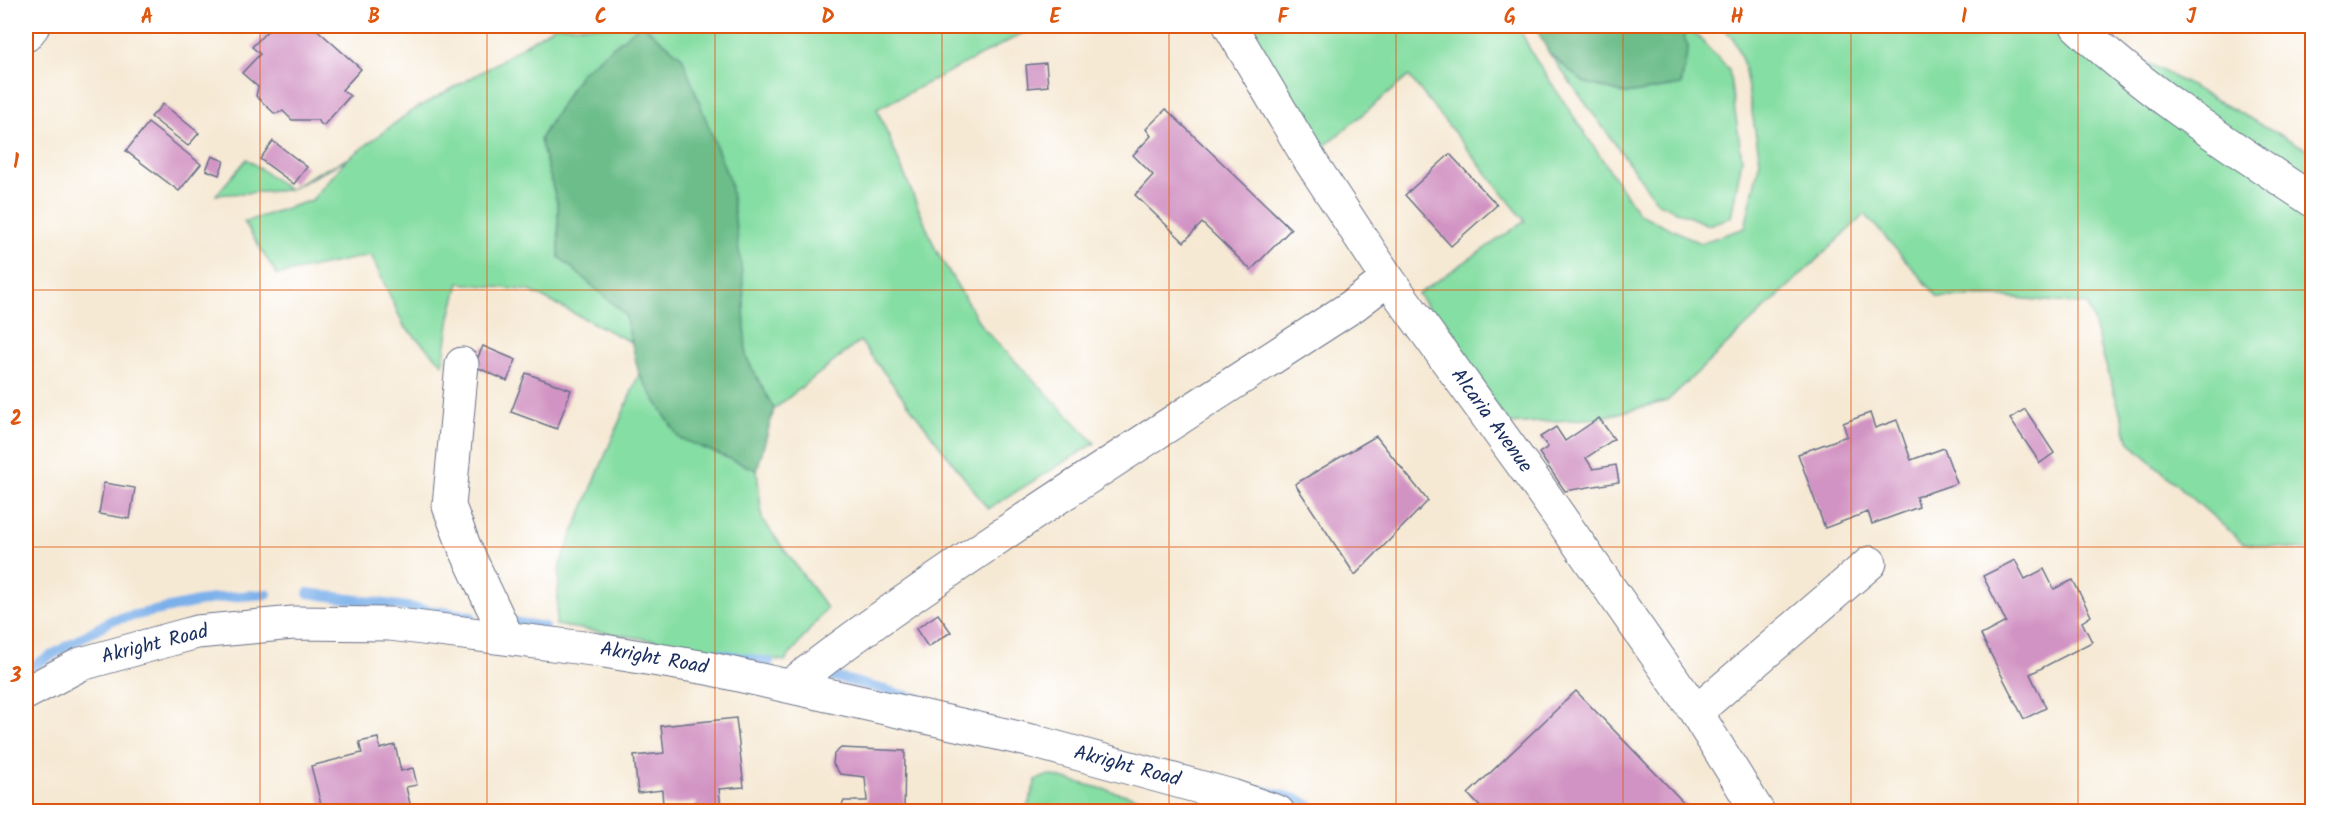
<svg xmlns="http://www.w3.org/2000/svg" width="2338" height="837" viewBox="0 0 2338 837" font-family="Kalam,sans-serif">
  <style>
    .green { fill: #85dea3; stroke: #508680; stroke-width: 1.5 }
    .forest { fill: #6cbd89; stroke: #447674; stroke-width: 1.5 }
    .lines { fill: none; stroke-linecap: round; stroke-linejoin: round }
    .stream { stroke: #7cb0ea; stroke-width: 10 }
    .building { fill: #d193c3 }
    .minor-casing { stroke: #687087; stroke-width: 35 }
    .minor { stroke: #fff; stroke-width: 33 }
    .grid { fill: none; stroke: #de5710; stroke-width: 1.5; stroke-opacity: 0.55 }
    .labels { text-anchor: middle; dominant-baseline: central; stroke-width: 4.5; stroke-linejoin: round; paint-order: stroke }
    .street-label { font-size: 20px; fill: #1b2f5e; stroke: #fff }
    .neatline { fill: none; stroke: #de5710; stroke-width: 2 }
    .grid-label { font-size: 20px; text-anchor: middle; font-weight: bold; fill: #de5710 }
  </style>
  <rect width="100%" height="100%" fill="#fff"/>
  <filter id="ink" filterUnits="userSpaceOnUse"><feTurbulence type="fractalNoise" baseFrequency=".0167" numOctaves="2"/><feDisplacementMap in="SourceGraphic" scale="12" xChannelSelector="R" yChannelSelector="G"/><feConvolveMatrix kernelMatrix="1 2 1 2 8 2 1 2 1" color-interpolation-filters="sRGB"/></filter>
  <filter id="wash" filterUnits="userSpaceOnUse"><feTurbulence type="fractalNoise" baseFrequency=".008" numOctaves="4" result="noise"/><feDisplacementMap in="SourceGraphic" scale="24" xChannelSelector="R" yChannelSelector="G"/><feGaussianBlur stdDeviation="1.35" result="paint"/><feColorMatrix in="noise" values="0 0 0 0 0 0 0 0 0 0 0 0 0 0 0 0 0 1.4 0 .05"/><feComposite in="paint" operator="in"/></filter>
  <g filter="url(#wash)">
    <rect width="100%" height="100%" fill="#f6e9d4"/>
    <!-- green -->
    <g class="green">
      <polygon points="555,26 639,26 581,73 540,139 558,206 559,257 625,314 631,342 530,291 459,283 450,317 443,364 404,326 371,255 277,275 244,222 312,200 347,159 289,190 216,195 247,159 289,190 313,175 349,158 410,112 489,68"/>
      <polygon points="644,26 1037,26 877,109 936,250 982,327 1095,443 988,509 860,341 774,409 746,357 743,280 682,57"/>
      <polygon points="1243,26 1518,26 1534,57 1638,213 1700,243 1745,228 1760,160 1744,65 1733,38 1721,26 2095,26 2111,43 2312,152 2312,551 2243,543 2129,442 2088,305 2005,297 1938,297 1865,214 1667,401 1599,418 1509,424 1418,294 1525,221 1409,76 1316,153"/>
      <polygon points="1680,26 1688,26 1729,70 1742,159 1731,217 1708,225 1658,203 1549,53 1583,82 1626,94 1681,85 1688,47"/>
      <polygon points="639,374 679,438 757,470 762,519 827,608 785,661 556,625 560,564"/>
      <polygon points="1049,775 1189,811 1026,811 1036,780"/>
    </g>
    <!-- forest -->
    <g class="forest">
      <polygon points="639,26 644,26 682,57 730,182 743,280 746,357 774,409 757,470 679,438 639,374 625,314 559,257 558,206 540,139 581,73"/>
      <polygon points="1535,26 1680,26 1688,47 1681,85 1626,94 1583,82 1549,53"/>
    </g>
    <g class="lines">
      <!-- stream -->
      <g class="stream">
        <polyline points="308,593 471,616"/>
        <polyline points="506,621 544,627"/>
        <polyline points="713,653 769,662"/>
        <polyline points="26,670 112,620 217,598 267,594"/>
        <polyline points="828,675 919,699"/>
        <polyline points="1262,790 1300,800 1320,812"/>
      </g>
    </g>
    <g id="blocks">
      <!-- building -->
      <g class="building">
        <polygon points="272,26 280,28 283,26 313,26 361,69 342,90 350,96 323,126 317,120 292,120 283,111 275,114 256,96 258,87 242,73 260,54 252,47"/>
        <polygon points="1046,63 1048,86 1028,88 1026,65"/>
        <polygon points="163,104 199,133 188,146 151,117"/>
        <polygon points="1166,109 1291,229 1251,270 1202,223 1184,242 1135,195 1153,175 1133,155 1151,136 1146,129"/>
        <polygon points="148,123 201,164 179,191 126,151"/>
        <polygon points="273,141 307,167 294,184 260,159"/>
        <polygon points="1450,154 1497,205 1451,246 1405,195"/>
        <polygon points="212,156 224,161 219,175 206,170"/>
        <polygon points="483,346 516,360 507,381 474,366"/>
        <polygon points="526,373 571,390 557,429 511,412"/>
        <polygon points="2025,409 2054,453 2040,463 2010,419"/>
        <polygon points="1870,413 1875,428 1897,420 1911,460 1944,448 1957,483 1916,497 1919,507 1872,524 1868,512 1825,528 1798,454 1847,436 1843,423"/>
        <polygon points="1599,418 1614,439 1586,458 1593,469 1616,465 1619,482 1565,491 1539,453 1548,447 1540,437 1556,427 1565,441"/>
        <polygon points="1376,436 1428,501 1355,575 1295,484"/>
        <polygon points="104,483 135,488 130,519 99,514"/>
        <polygon points="2015,560 2025,579 2044,569 2054,589 2073,580 2091,616 2082,622 2092,642 2030,674 2046,708 2024,719 1981,635 2006,622 1983,576"/>
        <polygon points="938,614 951,632 928,647 916,629"/>
        <polygon points="1576,691 1693,812 1485,812 1468,794"/>
        <polygon points="736,718 744,787 719,789 721,808 697,811 696,802 663,806 662,790 638,793 634,756 664,753 661,726"/>
        <polygon points="378,738 380,749 395,745 401,771 413,768 417,785 406,787 412,812 323,812 311,766 362,753 359,742"/>
        <polygon points="841,748 905,751 904,812 839,812 844,801 867,801 865,777 840,774 833,764 834,754"/>
      </g>
    </g>
  </g>
  <g filter="url(#ink)">
    <use href="#blocks" fill-opacity="0" stroke="#687087" stroke-width="1.5"/>
    <g class="lines">
      <defs>
        <g id="minor">
          <polyline points="1230,26 1311,162 1388,279 1543,493 1696,712 1758,812"/>
          <path d="M2077 26C2148 93 2231 146 2312 200"/>
          <polyline points="26,35 33,26"/>
          <polyline points="462,364 449,506 464,546 507,637"/>
          <path d="M790 686C855 634 924 588 993 541 1112 460 1234 383 1354 305L1388 279"/>
          <polyline points="26,693 81,664 197,632 293,623 390,624 592,649 707,668 1032,741 1232,796 1278,812"/>
          <polyline points="1696,712 1870,563"/>
        </g>
      </defs>
      <!-- minor casing -->
      <use href="#minor" class="minor-casing"/>
      <!-- minor -->
      <use href="#minor" class="minor"/>
    </g>
  </g>
  <!-- grid -->
  <path class="grid" d="M260 26V812M487 26V812M715 26V812M942 26V812M1169 26V812M1396 26V812M1623 26V812M1851 26V812M2078 26V812M26 290H2312M26 547H2312"/>
  <g class="labels">
    <!-- street labels -->
    <g class="street-label">
      <text transform="translate(1491 421) rotate(54)">Alcaria Avenue</text>
      <text transform="translate(155 645) rotate(-14)">Akright Road</text>
      <text transform="translate(654 659) rotate(10)">Akright Road</text>
      <text transform="translate(1127 767) rotate(15)">Akright Road</text>
    </g>
  </g>
  <!-- margin -->
  <rect width="2338" height="837" fill="none" stroke="#fff" stroke-width="66"/>
  <rect x="33" y="33" width="2272" height="771" class="neatline"/>
  <g class="grid-label">
    <text x="147" y="23">A</text>
    <text x="374" y="23">B</text>
    <text x="601" y="23">C</text>
    <text x="828" y="23">D</text>
    <text x="1055" y="23">E</text>
    <text x="1283" y="23">F</text>
    <text x="1510" y="23">G</text>
    <text x="1737" y="23">H</text>
    <text x="1964" y="23">I</text>
    <text x="2191" y="23">J</text>
    <text x="16" y="168">1</text>
    <text x="16" y="425">2</text>
    <text x="16" y="682">3</text>
  </g>
</svg>
